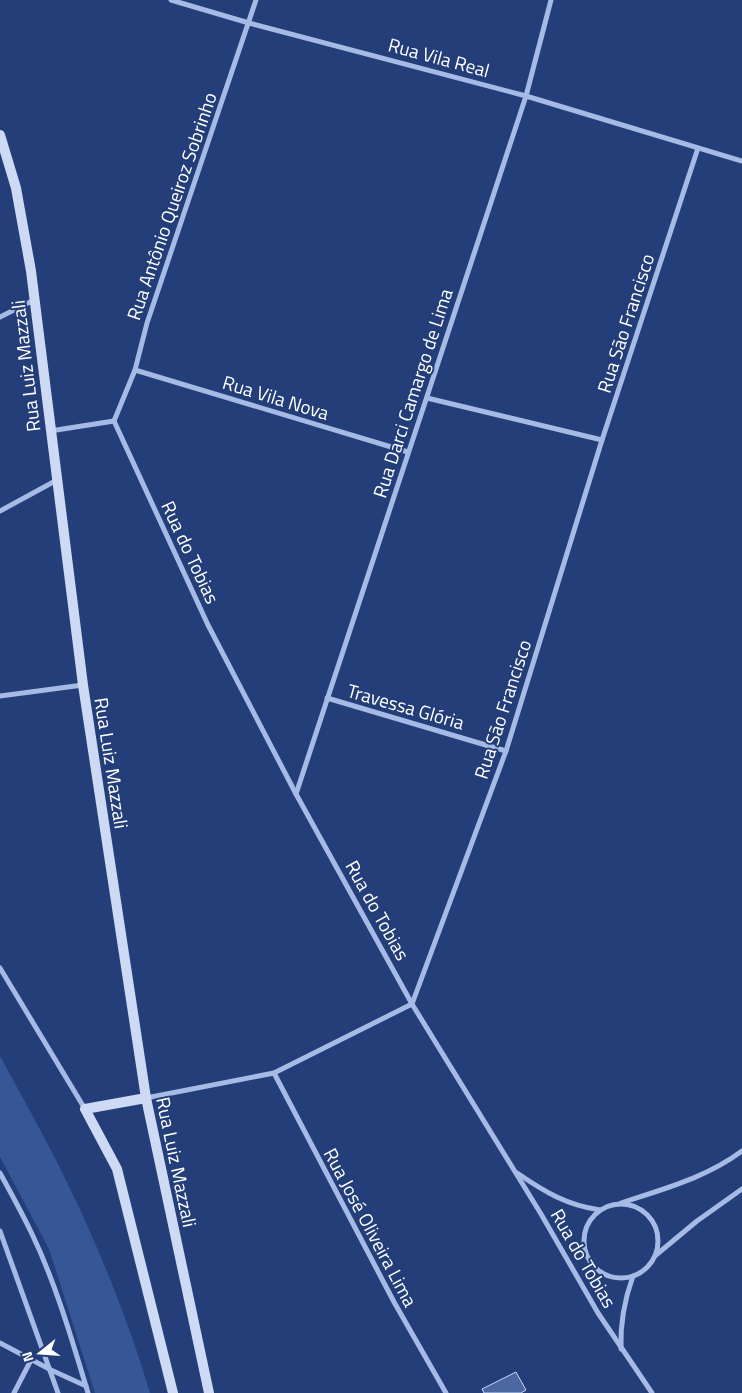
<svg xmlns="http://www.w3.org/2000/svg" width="742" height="1393" viewBox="0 0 742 1393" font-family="'Titillium Web',sans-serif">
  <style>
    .green { fill: #375696 }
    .building { fill: #4b68a3; stroke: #c8d6f3 }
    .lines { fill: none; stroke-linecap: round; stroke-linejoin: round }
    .street { stroke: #a5bae4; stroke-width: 5 }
    .secondary { stroke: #cedaf4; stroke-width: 10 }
    .labels { text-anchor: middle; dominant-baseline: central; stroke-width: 4; stroke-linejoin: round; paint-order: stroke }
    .street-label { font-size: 19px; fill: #fff; stroke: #233e79 }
  </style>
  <rect width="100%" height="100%" fill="#233e79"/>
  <!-- green -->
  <path class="green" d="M0 1056C19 1091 38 1125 56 1160 93 1233 127 1315 150 1393H95L49 1249 0 1157Z"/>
  <!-- building -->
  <polygon class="building" points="516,1372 526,1390 521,1393 484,1393 482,1389"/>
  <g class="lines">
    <!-- street -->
    <g class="street">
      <polyline points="171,0 249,23 526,96 742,161"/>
      <polyline points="0,317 34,300"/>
      <polyline points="135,370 408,452"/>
      <polyline points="427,398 602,440"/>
      <polyline points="114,421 208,625 296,794 412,1004 541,1214 598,1313 652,1393"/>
      <polyline points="114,421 135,370 147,323 256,0"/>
      <polyline points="50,431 114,421"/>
      <polyline points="0,511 57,480"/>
      <polyline points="0,696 83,685"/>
      <polyline points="327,698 506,751"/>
      <polyline points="296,794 526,96 551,0"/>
      <polyline points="0,968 85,1109"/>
      <polyline points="274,1073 394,1302 446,1393"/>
      <polyline points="146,1098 274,1073 412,1004 506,751 602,440 698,148"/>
      <path d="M0 1173C11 1193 22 1213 32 1234 56 1284 72 1340 88 1393"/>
      <path d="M517 1173C545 1192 566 1205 600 1210"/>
      <path d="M621 1203C663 1189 706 1178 742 1151"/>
      <circle cx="621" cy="1241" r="37"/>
      <polyline points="0,1231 58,1393"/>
      <polyline points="656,1255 697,1221 742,1189"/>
      <polyline points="0,1343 51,1370 86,1386"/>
      <path d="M621 1349C620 1323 624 1301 633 1276"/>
      <polyline points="14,1393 31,1360"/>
    </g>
    <!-- secondary -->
    <g class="secondary">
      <polyline points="0,135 16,188 31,271 83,685 146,1098 209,1393"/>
      <polyline points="146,1098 85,1109 117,1169 173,1393"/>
    </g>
  </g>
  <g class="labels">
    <!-- street labels -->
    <g class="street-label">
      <text transform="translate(439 57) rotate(15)">Rua Vila Real</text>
      <text transform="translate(171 206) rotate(-71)">Rua Antônio Queiroz Sobrinho</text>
      <text transform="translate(625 323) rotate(-72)">Rua São Francisco</text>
      <text transform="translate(25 366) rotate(-97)">Rua Luiz Mazzali</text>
      <text transform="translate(412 393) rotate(-72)">Rua Darci Camargo de Lima</text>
      <text transform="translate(276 397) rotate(17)">Rua Vila Nova</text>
      <text transform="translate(191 552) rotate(65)">Rua do Tobias</text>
      <text transform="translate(406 706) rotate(16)">Travessa Glória</text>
      <text transform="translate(502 709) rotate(-72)">Rua São Francisco</text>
      <text transform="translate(112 763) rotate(81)">Rua Luiz Mazzali</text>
      <text transform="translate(378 910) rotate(61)">Rua do Tobias</text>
      <text transform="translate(177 1162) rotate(78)">Rua Luiz Mazzali</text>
      <text transform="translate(371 1227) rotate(62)">Rua José Oliveira Lima</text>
      <text transform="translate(584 1258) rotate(60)">Rua do Tobias</text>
    </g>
  </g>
  <!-- north arrow -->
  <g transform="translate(40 1353) rotate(253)" stroke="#233e79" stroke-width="4" paint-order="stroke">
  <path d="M0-4L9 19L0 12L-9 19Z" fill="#ffffff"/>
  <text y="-8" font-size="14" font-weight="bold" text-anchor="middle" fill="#ffffff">N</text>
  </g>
</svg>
